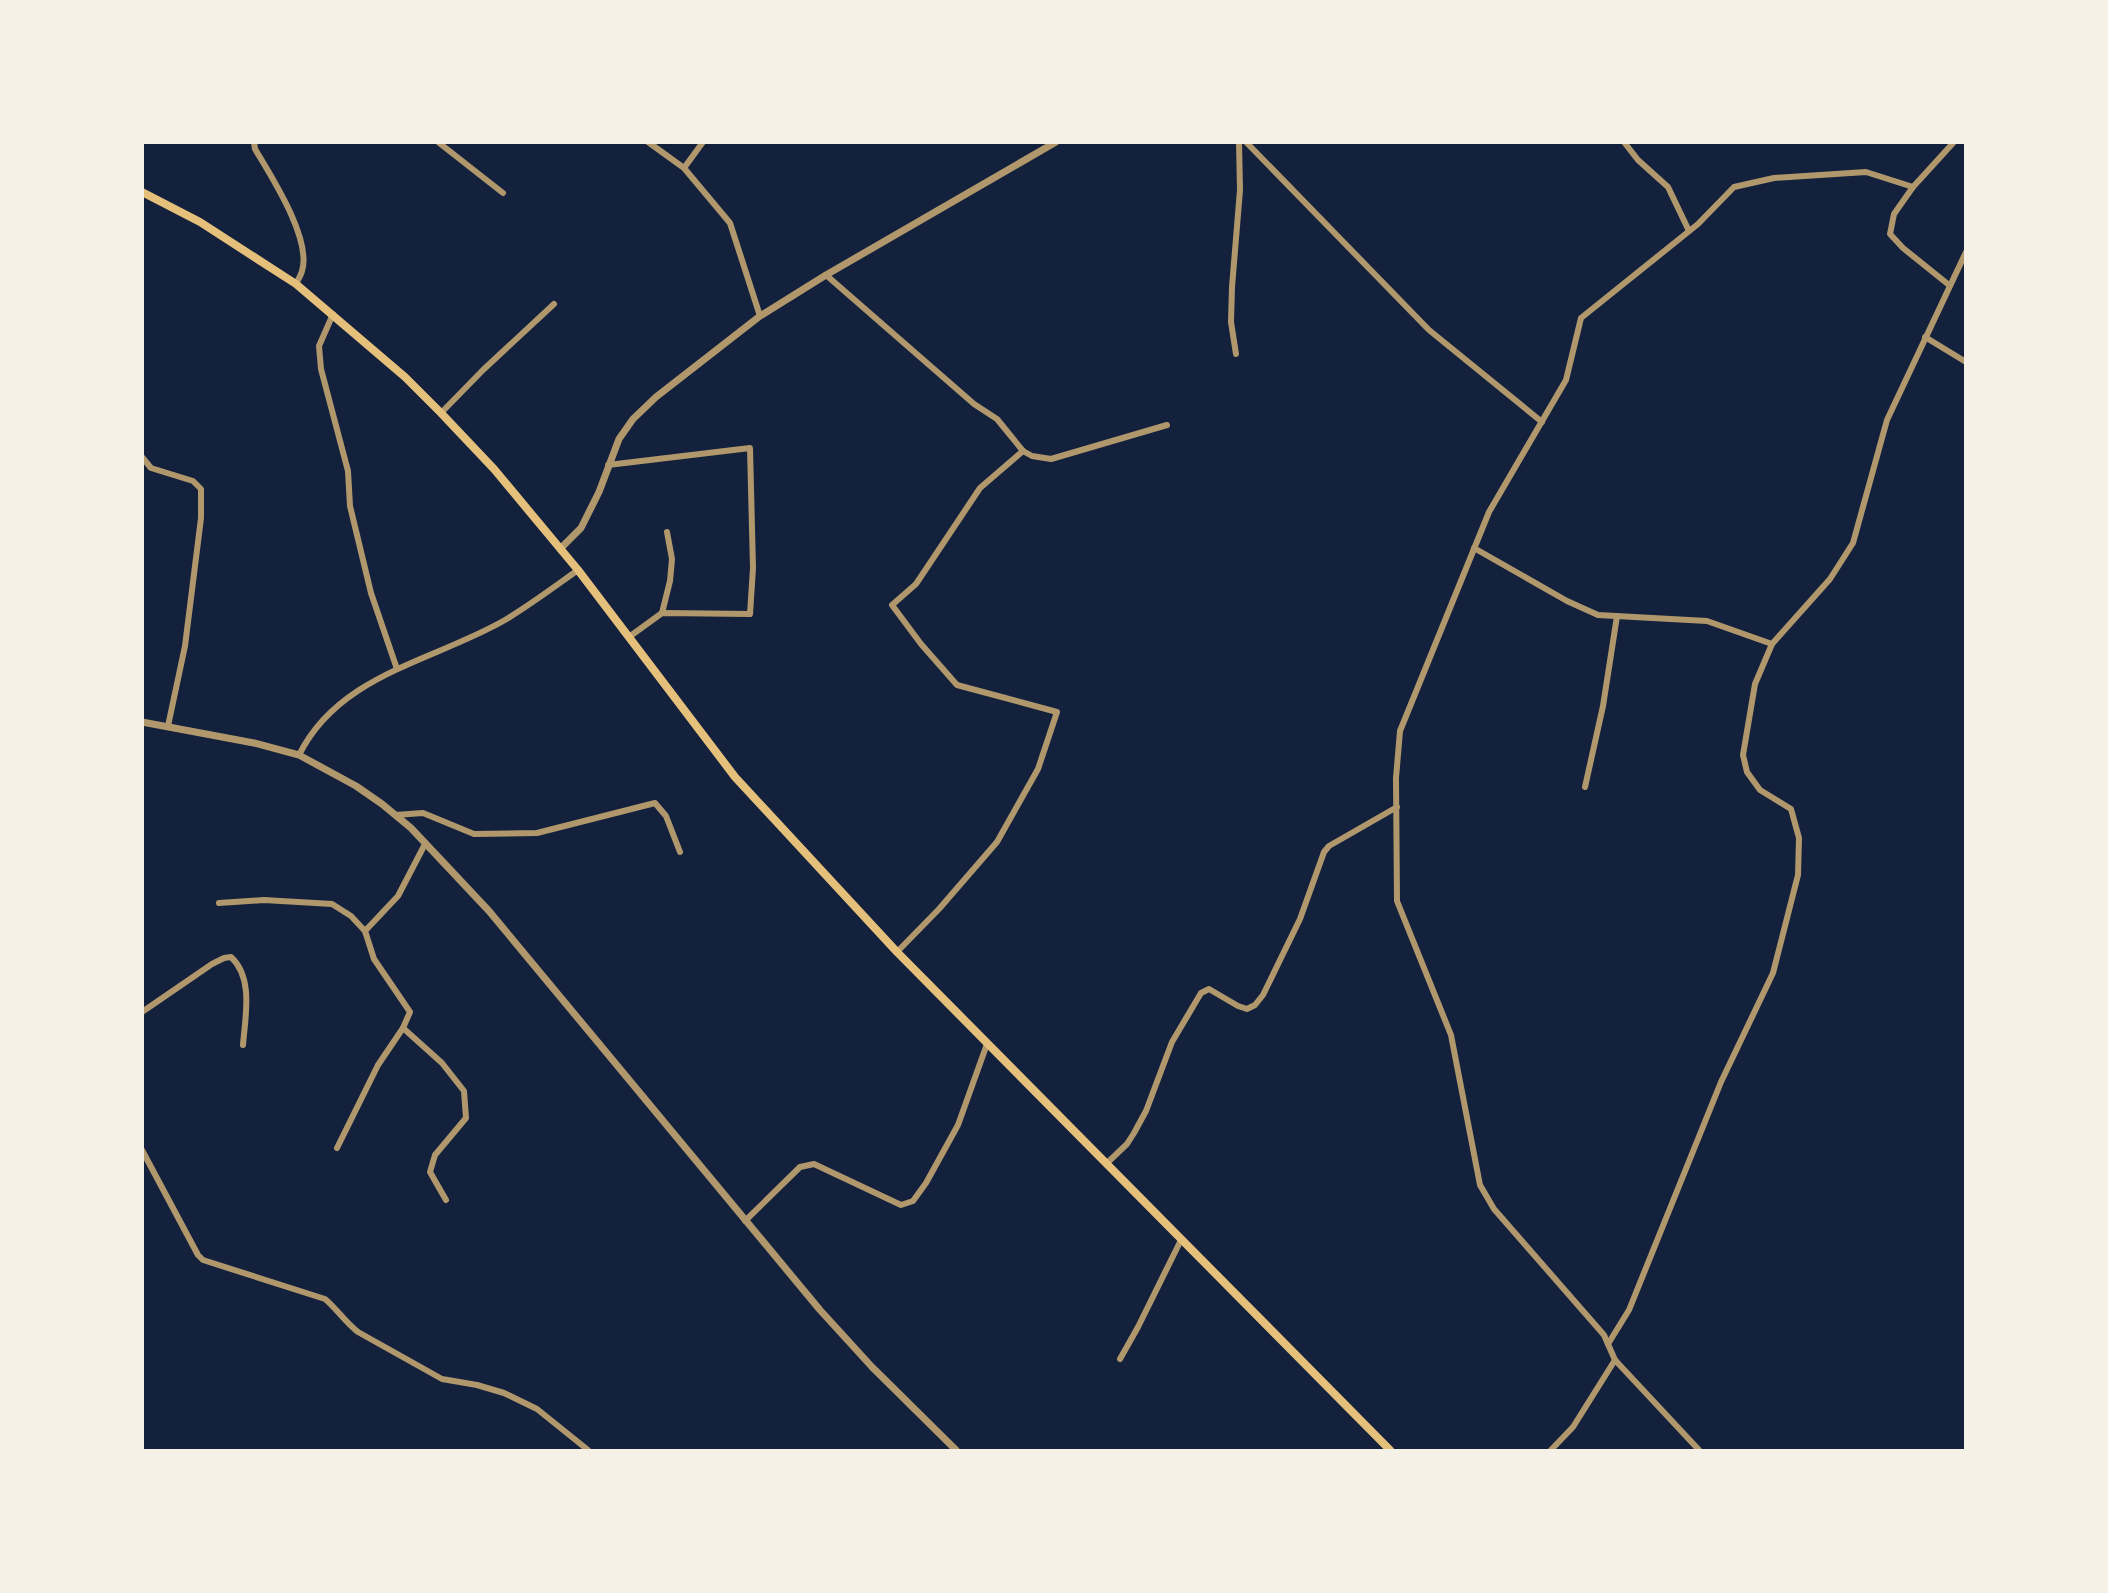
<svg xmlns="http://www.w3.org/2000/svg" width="2108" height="1593" viewBox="0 0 2108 1593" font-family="'Titillium Web',sans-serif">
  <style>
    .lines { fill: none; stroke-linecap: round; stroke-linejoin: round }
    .minor { stroke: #b1986c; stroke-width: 6 }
    .tertiary { stroke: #b1986c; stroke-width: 7 }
    .secondary { stroke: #e5c07b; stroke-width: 8 }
  </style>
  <rect width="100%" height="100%" fill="#14213d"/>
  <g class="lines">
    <!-- minor -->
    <g class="minor">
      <path d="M254 142 255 149C271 176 312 239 302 271 301 275 298 280 296 284"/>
      <polyline points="438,142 503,193"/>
      <polyline points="648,142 684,168 730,223 760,316"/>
      <polyline points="1246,142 1429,330 1542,422"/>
      <polyline points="1624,142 1638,160 1668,187 1689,231"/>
      <polyline points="684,168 703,142"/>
      <polyline points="826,275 974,404 997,419 1023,451 980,488 916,584 892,605 921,644 957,685 1057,712 1038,769 997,842 939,909 897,952"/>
      <polyline points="1949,285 1903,248 1890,234 1894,214 1913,187 1954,142"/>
      <polyline points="333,314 319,346 321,369 348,471 350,506 371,593 397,669"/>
      <polyline points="1925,337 1966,362"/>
      <polyline points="1236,354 1231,322 1232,287 1240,190 1239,142"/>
      <polyline points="441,413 483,370 554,304"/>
      <polyline points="1023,451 1032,456 1051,459 1167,425"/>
      <polyline points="142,457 151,468 193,481 201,489 201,518 185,646 168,726"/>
      <polyline points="608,465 750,448 753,568 750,614 662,613 629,637"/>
      <polyline points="1474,548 1567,601 1598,615 1707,621 1772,644"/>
      <polyline points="662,613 670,581 672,559 667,532"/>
      <path d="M299 755C339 674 434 661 505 620 530 605 554 587 578 570"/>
      <polyline points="1585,787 1603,706 1617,616"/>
      <polyline points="395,815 423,813 474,834 537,833 655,803 666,816 680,852"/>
      <polyline points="425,844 398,896 365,931 374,959 410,1012 403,1028 442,1063 464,1091 466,1118 435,1155 430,1172 446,1200"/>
      <polyline points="219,903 264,900 332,904 351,916 365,931"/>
      <path d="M142 1012 212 964 224 958 231 957C254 978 245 1018 243 1045"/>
      <polyline points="337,1148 378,1065 403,1028"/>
      <path d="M142 1150 198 1255 203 1260 325 1299C337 1309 345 1322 358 1332L442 1379 477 1385 504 1393 537 1409 588 1450"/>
      <polyline points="1106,1164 1127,1144 1134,1133 1146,1111 1172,1042 1201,993 1209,989 1238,1006 1247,1009 1255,1005 1263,995 1300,919 1324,852 1329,846 1397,807"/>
      <polyline points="745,1221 800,1167 814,1164 901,1205 913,1201 926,1183 958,1125 987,1044"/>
      <polyline points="1608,1344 1629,1310 1721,1082 1773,973 1798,875 1799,838 1791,809 1760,790 1747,772 1743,755 1755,684 1772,644 1830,579 1853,543 1887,420 1966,252"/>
      <polyline points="1120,1359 1138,1327 1181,1240"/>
      <polyline points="1551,1450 1573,1427 1615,1360"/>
      <polyline points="1699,1450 1615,1360 1604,1335 1494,1209 1480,1185 1451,1035 1397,901 1396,778 1400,731 1489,512 1566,380 1581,318 1698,224 1734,187 1774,178 1866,172 1913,187"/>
    </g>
    <!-- tertiary -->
    <g class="tertiary">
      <polyline points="560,549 581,528 599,492 619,439 633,419 656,397 760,316 826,275 1056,142"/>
      <polyline points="142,722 254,743 299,755 356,786 382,804 411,828 489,911 820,1310 872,1367 956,1450"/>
    </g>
    <!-- secondary -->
    <polyline class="secondary" points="142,192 200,222 296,284 405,377 441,413 494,469 578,570 735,777 897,952 1390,1450"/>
  </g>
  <!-- border -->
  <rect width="2108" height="1593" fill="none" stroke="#f6f1e7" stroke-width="288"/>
</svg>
